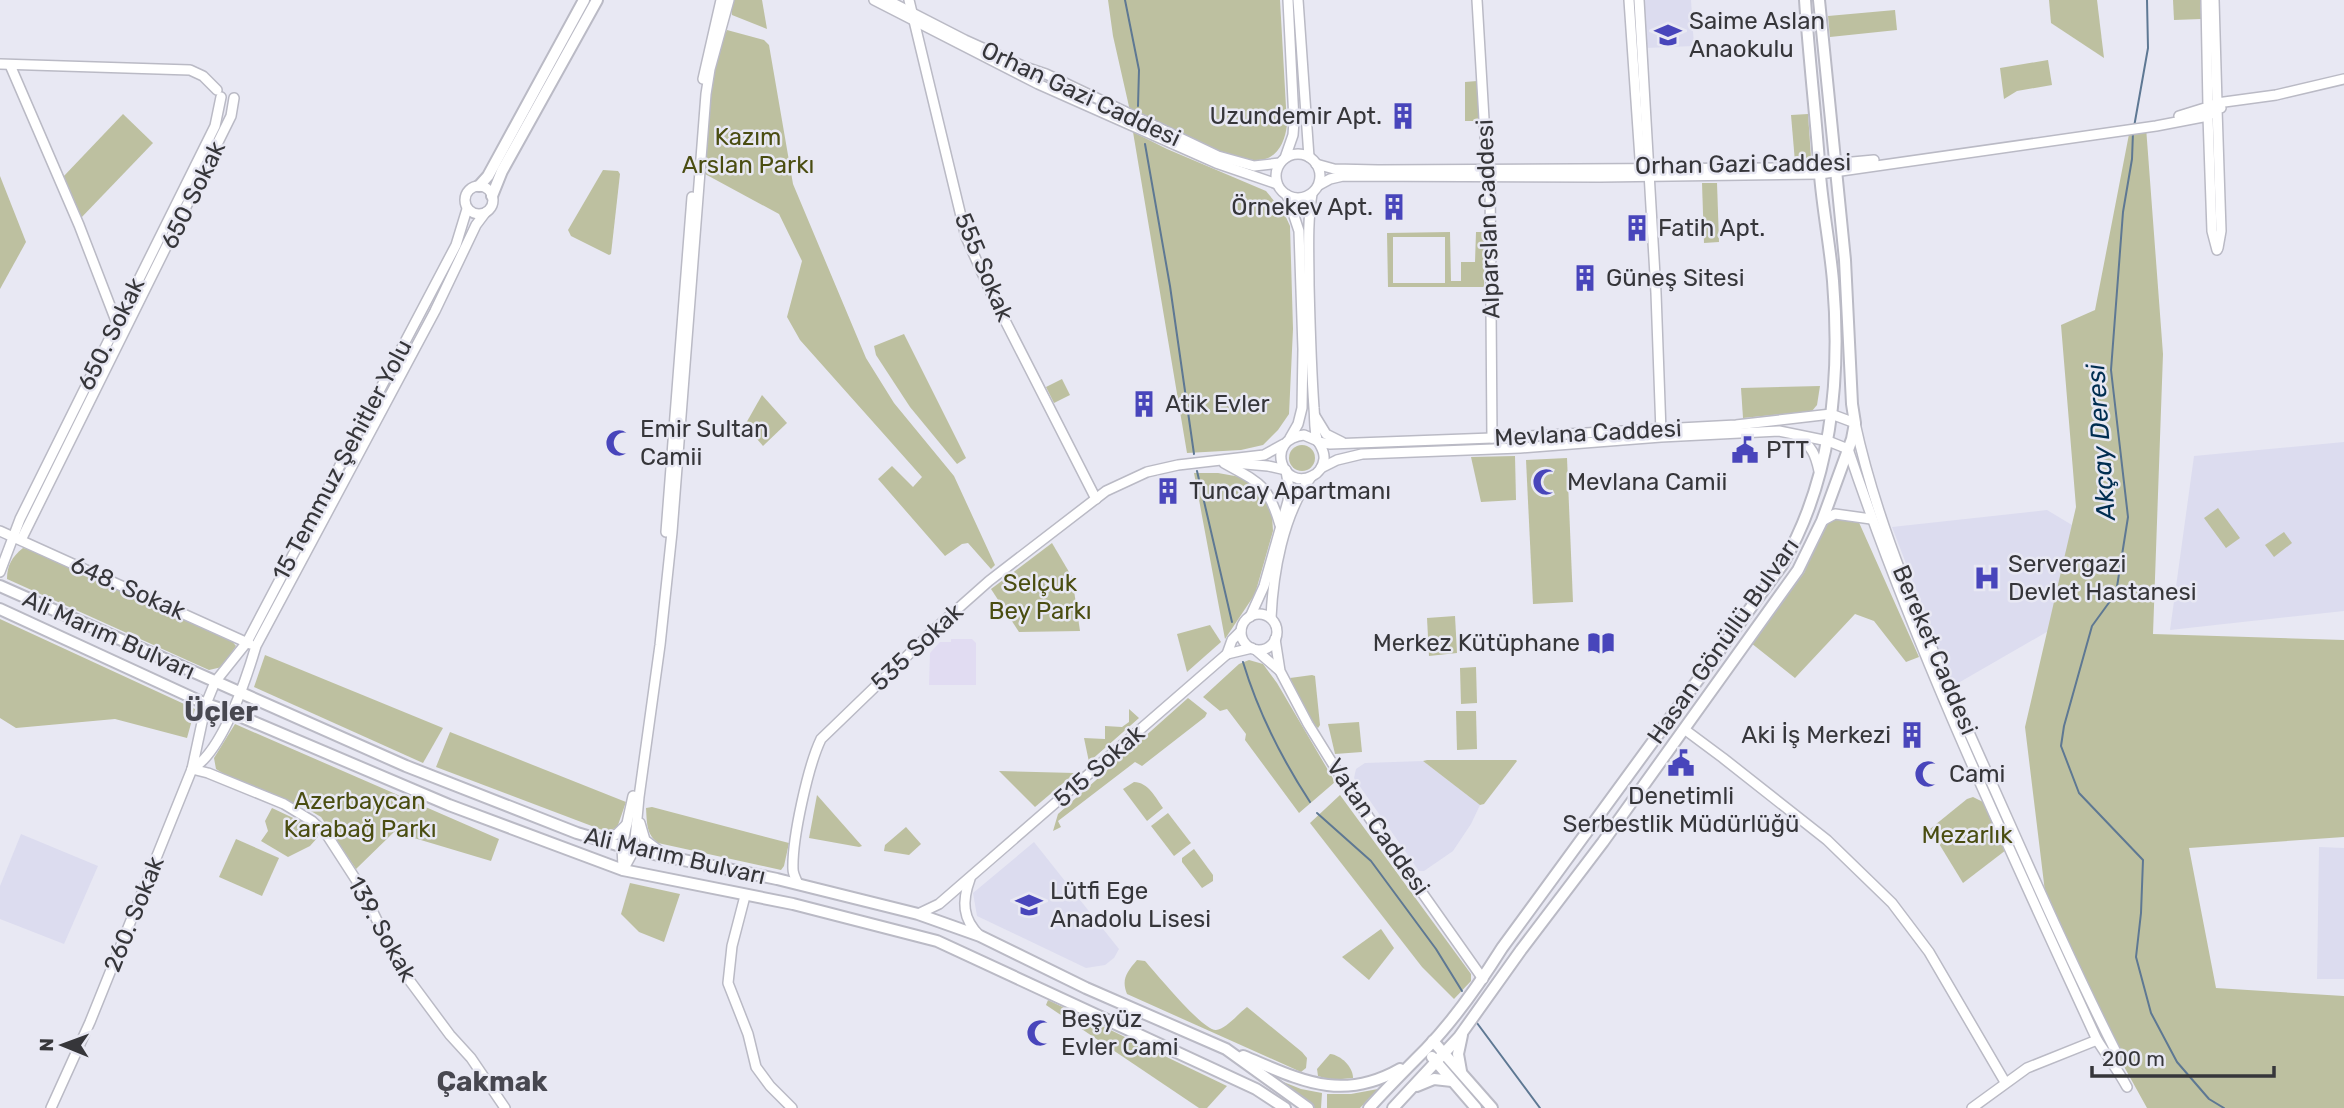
<svg xmlns="http://www.w3.org/2000/svg" width="2344" height="1108" viewBox="0 0 2344 1108" font-family="Rubik,sans-serif">
  <style>
    .commercial { fill: #e1dcf2 }
    .built { fill: #dcdcef }
    .green { fill: #bdc0a0; fill-rule: evenodd }
    .lines { fill: none; stroke-linecap: round; stroke-linejoin: round }
    .stream { stroke: #5e7893; stroke-width: 2 }
    .minor-casing { stroke: #babac5; stroke-width: 12 }
    .major-casing { stroke: #babac5; stroke-width: 14 }
    .minor { stroke: #fff; stroke-width: 9 }
    .major { stroke: #fff; stroke-width: 10 }
    .labels { text-anchor: middle; dominant-baseline: central; stroke-width: 5; stroke-linejoin: round; paint-order: stroke }
    .poi-label { font-size: 24px; fill: #36363a; stroke: #e8e8f3; text-anchor: start }
    .street-label { font-size: 24px; fill: #36363a; stroke: #e8e8f3 }
    .park-label { font-size: 24px; fill: #4a4d11; stroke: #e8e8f3 }
    .water-label { font-size: 26px; font-style: italic; fill: #002e51; stroke: #e8e8f3 }
    .quarter-label { font-size: 28px; font-weight: bold; fill: #474750; stroke: #e8e8f3 }
  </style>
  <rect width="100%" height="100%" fill="#e8e8f3"/>
  <!-- commercial -->
  <polygon class="commercial" points="951,639 972,639 976,643 976,685 929,685 930,653 940,642 951,642"/>
  <!-- built -->
  <g class="built">
    <polygon points="1642,0 1691,0 1694,46 1645,48"/>
    <polygon points="2344,442 2344,611 2170,630 2194,456"/>
    <polygon points="2047,510 2072,525 2052,629 1953,686 1892,527"/>
    <polygon points="1423,761 1480,805 1471,824 1453,851 1424,871 1419,871 1354,778 1356,769 1365,763"/>
    <polygon points="21,834 98,866 64,944 0,919 0,886"/>
    <polygon points="1034,842 1119,949 1114,958 1105,965 1086,968 977,916 973,893"/>
    <polygon points="2319,847 2344,848 2344,979 2317,979"/>
  </g>
  <!-- green -->
  <g class="green">
    <polygon points="734,0 762,0 767,29 732,15 731,8"/>
    <path d="M1108 0H1280L1287 125C1285 141 1278 159 1259 160 1231 162 1158 124 1130 111L1113 36Z"/>
    <polygon points="2049,0 2097,0 2104,58 2051,23"/>
    <polygon points="2173,0 2200,0 2201,19 2174,20"/>
    <polygon points="1895,10 1897,30 1830,37 1828,16"/>
    <path d="M727 30 764 40 769 45 793 184 866 358 894 403 954 476 995 565 991 569 968 543 962 544 945 556 878 479 892 466 913 487 922 477 800 340 787 317 802 261 779 214 705 174C708 138 710 60 727 30Z"/>
    <polygon points="2048,60 2052,85 2017,91 2004,99 2000,68"/>
    <polygon points="1477,81 1480,121 1465,121 1465,82"/>
    <polygon points="123,114 153,143 79,220 63,177"/>
    <polygon points="1808,114 1811,157 1806,160 1795,162 1791,115"/>
    <polygon points="2146,127 2163,354 2153,634 2344,640 2344,837 2189,848 2216,988 2344,996 2344,1108 2147,1108 2050,933 2025,727 2076,507 2061,325 2095,310 2130,129"/>
    <polygon points="1133,132 1167,149 1266,191 1284,213 1290,226 1293,329 1289,414 1278,430 1263,445 1241,450 1187,453"/>
    <polygon points="603,170 618,171 620,174 611,254 609,255 571,236 568,230"/>
    <polygon points="0,176 26,242 0,289"/>
    <polygon points="1702,183 1717,183 1719,242 1704,243"/>
    <path d="M1450 232 1451 281H1461V262H1475L1476 232H1484V287H1388L1387 233ZM1393 237H1445V283H1393Z"/>
    <polygon points="904,334 966,458 957,464 910,407 876,355 874,346"/>
    <polygon points="1062,379 1070,395 1054,403 1046,387"/>
    <polygon points="1820,386 1817,405 1812,411 1743,418 1741,388"/>
    <polygon points="762,395 787,423 763,446 745,425"/>
    <circle cx="1302" cy="458" r="13"/>
    <polygon points="1515,456 1516,500 1481,502 1471,457"/>
    <polygon points="1567,458 1573,602 1533,604 1526,460"/>
    <polygon points="1194,473 1218,473 1246,478 1267,500 1272,514 1273,531 1255,594 1225,639"/>
    <polygon points="2218,508 2240,538 2226,548 2204,518"/>
    <polygon points="1830,515 1857,518 1919,657 1906,662 1874,621 1855,614 1795,678 1751,643 1804,573"/>
    <polygon points="2284,532 2292,543 2274,557 2265,545"/>
    <polygon points="1052,543 1072,577 1080,631 1019,632 991,589"/>
    <path d="M23 548 32 550 231 640 236 646 222 667 209 670 7 579C7 565 12 557 23 548Z"/>
    <polygon points="1455,616 1457,653 1429,656 1427,618"/>
    <polygon points="0,619 195,709 187,738 115,719 16,728 0,718"/>
    <polygon points="1210,625 1221,642 1187,672 1177,634"/>
    <polygon points="265,655 443,728 423,763 254,687"/>
    <polygon points="1249,660 1263,664 1277,683 1335,782 1299,813 1245,740 1246,734 1227,709 1220,711 1203,697 1239,664"/>
    <polygon points="1476,667 1477,703 1461,704 1460,668"/>
    <polygon points="1312,675 1315,676 1320,725 1318,728 1313,724 1290,678"/>
    <polygon points="1188,698 1207,713 1205,717 1142,766 1135,762 1058,821 1061,827 1053,831 1058,814"/>
    <polygon points="1129,709 1139,718 1089,762 1084,738 1105,739 1105,726 1122,727 1129,722"/>
    <polygon points="1476,711 1477,749 1457,750 1456,711"/>
    <polygon points="1359,722 1362,752 1335,754 1328,724"/>
    <polygon points="235,724 499,839 491,861 394,832 356,869 321,817 304,807 284,804 232,779 216,769 214,758"/>
    <polygon points="450,732 626,802 617,828 605,831 436,767"/>
    <polygon points="1427,760 1516,760 1517,761 1484,804 1480,805 1423,761"/>
    <polygon points="999,771 1075,773 1035,807"/>
    <path d="M1134 782C1148 782 1156 798 1163 808L1147 821 1123 789Z"/>
    <polygon points="817,795 862,846 859,847 809,838"/>
    <polygon points="1340,795 1471,974 1471,981 1454,999 1422,967 1310,823"/>
    <polygon points="1973,797 1983,802 2006,850 1963,883 1930,829 1967,799"/>
    <path d="M652 807 789 843 784 866 781 870 658 843C646 834 647 822 646 808Z"/>
    <polygon points="272,808 306,824 318,837 310,846 288,857 261,841 268,831 265,821"/>
    <polygon points="1168,813 1191,843 1174,856 1151,826"/>
    <polygon points="906,827 921,844 909,855 884,851 885,845"/>
    <polygon points="236,839 279,858 262,896 219,877"/>
    <polygon points="1194,849 1213,875 1213,881 1202,888 1182,862 1182,858"/>
    <polygon points="630,883 680,894 664,942 639,932 621,914"/>
    <polygon points="1381,929 1394,948 1369,980 1342,957"/>
    <path d="M1137 960 1145 961C1156 973 1203 1031 1216 1030 1226 1029 1239 1013 1247 1007L1302 1052 1307 1058 1306 1068 1301 1072 1127 994C1121 979 1127 972 1137 960Z"/>
    <polygon points="1048,1000 1227,1086 1207,1108 1199,1108 1046,1005"/>
    <path d="M1330 1054C1341 1055 1353 1067 1353 1078L1331 1080 1318 1076 1317 1069Z"/>
    <polygon points="1276,1079 1301,1089 1322,1093 1321,1108 1314,1108"/>
    <polygon points="1378,1089 1360,1108 1327,1108 1327,1094 1351,1094"/>
  </g>
  <g class="lines">
    <!-- stream -->
    <g class="stream">
      <polyline points="1125,0 1139,70 1138,106"/>
      <polyline points="2134,127 2148,48 2147,0"/>
      <polyline points="2133,132 2132,159 2123,212 2111,370 2128,517 2116,593 2092,626 2064,726 2061,746 2079,793 2143,860 2141,913 2136,957 2151,1013 2177,1062 2209,1099 2224,1108"/>
      <polyline points="1145,144 1170,286 1194,454"/>
      <polyline points="1197,471 1232,622"/>
      <path d="M1243 662C1258 712 1282 759 1310 802"/>
      <polyline points="1317,813 1371,861 1436,949 1462,991"/>
      <polyline points="1477,1023 1540,1108"/>
    </g>
    <defs>
      <g id="minor">
        <polyline points="874,0 1038,84 1216,163 1277,184"/>
        <polyline points="887,0 965,40 1025,67 1046,74 1218,156 1254,166 1280,163"/>
        <polyline points="909,0 966,237 992,295 1096,499"/>
        <polyline points="1298,0 1309,157"/>
        <polyline points="1477,0 1487,170 1490,177 1492,438"/>
        <polyline points="1629,0 1641,173"/>
        <polyline points="1639,0 1656,293 1661,432"/>
        <polyline points="2214,0 2217,103 2217,109 2208,116 2208,107 2217,103 2276,95 2344,79"/>
        <polyline points="0,64 190,70 203,76 217,90"/>
        <polyline points="10,65 79,225 116,321"/>
        <polyline points="703,79 721,0"/>
        <polyline points="2179,116 2208,107 2206,0"/>
        <circle cx="1298" cy="176" r="22"/>
        <polyline points="1285,158 1293,135 1294,121 1288,0"/>
        <polyline points="1316,164 1334,169 1378,170 1788,168 1874,160"/>
        <polyline points="1319,185 1330,179 1343,176 1600,177 1820,174 2156,126 2208,116 2212,231 2217,250"/>
        <circle cx="479" cy="200" r="14"/>
        <path d="M1312 194C1307 224 1309 254 1309 285 1310 326 1311 367 1314 408 1315 418 1314 430 1317 439 1320 446 1325 451 1324 459 1323 466 1319 473 1312 476 1282 491 1264 439 1304 435L1318 441"/>
        <polyline points="1287,195 1299,231 1303,349 1302,408 1298,424 1290,438"/>
        <polyline points="2218,248 2221,231 2217,109 2221,108"/>
        <polyline points="1315,416 1326,434 1342,442"/>
        <path d="M1797 438C1812 444 1816 457 1819 471"/>
        <path d="M1318 442 1330 444 1492 438 1736 425 1831 414 1855 423C1880 539 1932 649 1980 757 2024 855 2067 955 2116 1052L2114 1062"/>
        <path d="M1224 463C1260 483 1268 484 1280 525"/>
        <polyline points="1234,463 1268,466 1286,470"/>
        <path d="M1321 468 1337 460 1362 454 1520 448 1661 437 1779 431 1828 441 1848 449C1916 652 2008 846 2097 1040 2107 1056 2118 1070 2127 1087"/>
        <polyline points="1822,521 1835,514 1871,519"/>
        <polyline points="0,531 250,644"/>
        <polyline points="666,532 692,197"/>
        <polyline points="21,540 231,116 234,98"/>
        <polyline points="0,572 20,519 215,126 221,97"/>
        <circle cx="1259" cy="632" r="18"/>
        <polyline points="1250,617 1264,586 1288,501 1289,488 1286,471"/>
        <path d="M1271 618C1273 573 1283 514 1311 477"/>
        <polyline points="1275,639 1280,671 1308,724 1344,782 1483,979"/>
        <polyline points="1256,650 1279,670"/>
        <polyline points="1227,654 1232,640 1241,631"/>
        <polyline points="1227,654 1252,648"/>
        <polyline points="1684,729 1723,758 1827,840 1892,903 1929,952 2005,1082"/>
        <path d="M192 769C222 752 246 680 256 646L435 311 476 225 485 213"/>
        <polyline points="192,769 208,773 284,804 312,821 327,835 360,886 401,969 450,1035 471,1058 505,1108"/>
        <polyline points="640,823 645,840 665,855"/>
        <polyline points="599,840 617,834 627,824"/>
        <polyline points="623,868 622,846 633,796"/>
        <polyline points="623,870 634,850 639,797 660,645 672,532 706,94 710,69 729,0"/>
        <path d="M970 879C962 901 962 919 980 936"/>
        <path d="M798 884C796 879 793 874 793 869 792 839 808 766 821 739L936 628 989 581 1106 491 1147 472 1178 465 1264 455 1284 444"/>
        <polyline points="745,896 732,946 728,983 748,1034 756,1067 770,1086 792,1108"/>
        <polyline points="918,914 939,904 1227,654"/>
        <polyline points="51,1108 90,1022 192,769 206,704 215,682 247,642 456,245 467,209"/>
        <polyline points="1972,1108 2027,1068 2097,1040"/>
      </g>
      <g id="major">
        <polyline points="479,186 488,176 584,0"/>
        <polyline points="492,196 502,171 597,0"/>
        <polyline points="0,586 406,766 577,833 634,850 777,879 918,914 980,936 1086,988 1226,1049 1308,1108"/>
        <polyline points="0,609 206,704 230,712 449,805 623,870 793,904 937,941 1256,1089 1285,1108"/>
        <polyline points="1433,1041 1492,1108"/>
        <path d="M1243 1056C1299 1079 1340 1103 1400 1069"/>
        <polyline points="1432,1057 1476,1108"/>
        <polyline points="1461,1071 1458,1054 1462,1035"/>
        <polyline points="1417,1086 1434,1079 1452,1081"/>
        <path d="M1369 1108C1388 1087 1407 1068 1426 1049 1455 1019 1480 983 1502 948L1782 565C1832 480 1841 377 1833 281 1830 246 1823 211 1820 175 1816 117 1809 58 1805 0"/>
        <polyline points="1393,1108 1459,1037 1521,950 1603,842 1798,570 1822,521 1852,439 1855,423 1852,404 1845,260 1819,0"/>
      </g>
    </defs>
    <!-- minor casing -->
    <use href="#minor" class="minor-casing"/>
    <!-- major casing -->
    <use href="#major" class="major-casing"/>
    <!-- minor -->
    <use href="#minor" class="minor"/>
    <!-- major -->
    <use href="#major" class="major"/>
  </g>
  <!-- icons -->
  <defs>
    <symbol id="school-bare" viewBox="-9 -9 18 18"><path d="M0-5L7-2L0 1L-7-2ZM-4 1L0 2.5L4 1V4Q0 6-4 4Z" fill="#4845bb" stroke="#e8e8f3" stroke-width="2.5" paint-order="stroke"/></symbol>
    <symbol id="building-bare" viewBox="-9 -9 18 18"><path d="M-4-6H4V6H1V3H-1V6H-4ZM-2.5-4.3h1.7v1.8h-1.7ZM.8-4.3h1.7v1.8H.8ZM-2.5-1h1.7V.8h-1.7ZM.8-1h1.7V.8H.8Z" fill="#4845bb" stroke="#e8e8f3" stroke-width="2.5" paint-order="stroke"/></symbol>
    <symbol id="mosque-bare" viewBox="-9 -9 18 18"><path d="M3.5-4.9A6 6 0 1 0 3.5 4.9A5 5 0 1 1 3.5-4.9Z" fill="#4845bb" stroke="#e8e8f3" stroke-width="2.5" paint-order="stroke"/></symbol>
    <symbol id="civic-bare" viewBox="-9 -9 18 18"><path d="M-.6-6.5H3V-4.5H.6V-3L4-1V1h2V6H-6V1h2V-1L-.6-3ZM-1.2 2.5V6h2.4V2.5Z" fill="#4845bb" stroke="#e8e8f3" stroke-width="2.5" paint-order="stroke"/></symbol>
    <symbol id="hospital-bare" viewBox="-9 -9 18 18"><path d="M-5-5h3v3.5h4V-5h3V5h-3V1.5h-4V5h-3Z" fill="#4845bb" stroke="#e8e8f3" stroke-width="2.5" paint-order="stroke"/></symbol>
    <symbol id="library-bare" viewBox="-9 -9 18 18"><path d="M-6-4Q-3-5.5-.7-3.5V5Q-3 3-6 4ZM6-4Q3-5.5 .7-3.5V5Q3 3 6 4Z" fill="#4845bb" stroke="#e8e8f3" stroke-width="2.5" paint-order="stroke"/></symbol>
  </defs>
  <g fill-rule="evenodd">
    <use href="#school-bare" x="1649" y="16" width="38" height="38"/>
    <use href="#building-bare" x="1384" y="97" width="38" height="38"/>
    <use href="#building-bare" x="1375" y="188" width="38" height="38"/>
    <use href="#building-bare" x="1618" y="209" width="38" height="38"/>
    <use href="#building-bare" x="1566" y="259" width="38" height="38"/>
    <use href="#building-bare" x="1125" y="385" width="38" height="38"/>
    <use href="#mosque-bare" x="600" y="424" width="38" height="38"/>
    <use href="#civic-bare" x="1726" y="431" width="38" height="38"/>
    <use href="#mosque-bare" x="1527" y="463" width="38" height="38"/>
    <use href="#building-bare" x="1149" y="472" width="38" height="38"/>
    <use href="#hospital-bare" x="1968" y="559" width="38" height="38"/>
    <use href="#library-bare" x="1582" y="624" width="38" height="38"/>
    <use href="#building-bare" x="1893" y="716" width="38" height="38"/>
    <use href="#civic-bare" x="1662" y="744" width="38" height="38"/>
    <use href="#mosque-bare" x="1909" y="755" width="38" height="38"/>
    <use href="#school-bare" x="1010" y="886" width="38" height="38"/>
    <use href="#mosque-bare" x="1021" y="1014" width="38" height="38"/>
  </g>
  <g class="labels">
    <!-- poi labels -->
    <g class="poi-label">
      <text x="1689" y="21">Saime Aslan<tspan x="1689" dy="28">Anaokulu</tspan></text>
      <text x="1382" y="116" text-anchor="end">Uzundemir Apt.</text>
      <text x="1373" y="207" text-anchor="end">Örnekev Apt.</text>
      <text x="1658" y="228">Fatih Apt.</text>
      <text x="1606" y="278">Güneş Sitesi</text>
      <text x="1165" y="404">Atik Evler</text>
      <text x="640" y="429">Emir Sultan<tspan x="640" dy="28">Camii</tspan></text>
      <text x="1766" y="450">PTT</text>
      <text x="1567" y="482">Mevlana Camii</text>
      <text x="1189" y="491">Tuncay Apartmanı</text>
      <text x="2008" y="564">Servergazi<tspan x="2008" dy="28">Devlet Hastanesi</tspan></text>
      <text x="1580" y="643" text-anchor="end">Merkez Kütüphane</text>
      <text x="1891" y="735" text-anchor="end">Aki İş Merkezi</text>
      <text x="1949" y="774">Cami</text>
      <text x="1681" y="796" text-anchor="middle">Denetimli<tspan x="1681" dy="28">Serbestlik Müdürlüğü</tspan></text>
      <text x="1050" y="891">Lütfi Ege<tspan x="1050" dy="28">Anadolu Lisesi</tspan></text>
      <text x="1061" y="1019">Beşyüz<tspan x="1061" dy="28">Evler Cami</tspan></text>
    </g>
    <!-- street labels -->
    <g class="street-label">
      <text transform="translate(1081 94) rotate(25)">Orhan Gazi Caddesi</text>
      <text transform="translate(1743 164) rotate(-1)">Orhan Gazi Caddesi</text>
      <text transform="translate(193 195) rotate(-64)">650 Sokak</text>
      <text transform="translate(1488 219) rotate(-92)">Alparslan Caddesi</text>
      <text transform="translate(984 267) rotate(67)">555 Sokak</text>
      <text transform="translate(111 334) rotate(-64)">650. Sokak</text>
      <text transform="translate(1588 433) rotate(-3)">Mevlana Caddesi</text>
      <text transform="translate(342 460) rotate(-62)">15 Temmuz Şehitler Yolu</text>
      <text transform="translate(128 588) rotate(24)">648. Sokak</text>
      <text transform="translate(109 635) rotate(24)">Ali Marım Bulvarı</text>
      <text transform="translate(1723 641) rotate(-55)">Hasan Gönüllü Bulvarı</text>
      <text transform="translate(917 647) rotate(-43)">535 Sokak</text>
      <text transform="translate(1935 650) rotate(67)">Bereket Caddesi</text>
      <text transform="translate(1099 766) rotate(-41)">515 Sokak</text>
      <text transform="translate(1378 827) rotate(55)">Vatan Caddesi</text>
      <text transform="translate(675 856) rotate(13)">Ali Marım Bulvarı</text>
      <text transform="translate(134 914) rotate(-68)">260. Sokak</text>
      <text transform="translate(382 929) rotate(61)">139. Sokak</text>
    </g>
    <!-- park labels -->
    <g class="park-label">
      <text x="748" y="137">Kazım<tspan x="748" dy="28">Arslan Parkı</tspan></text>
      <text x="1040" y="583">Selçuk<tspan x="1040" dy="28">Bey Parkı</tspan></text>
      <text x="360" y="801">Azerbaycan<tspan x="360" dy="28">Karabağ Parkı</tspan></text>
      <text x="1967" y="835">Mezarlık</text>
    </g>
    <!-- water labels -->
    <g class="water-label">
      <text transform="translate(2101 442) rotate(-94)">Akçay Deresi</text>
    </g>
    <!-- quarter labels -->
    <g class="quarter-label">
      <text x="221" y="711">Üçler</text>
      <text x="492" y="1081">Çakmak</text>
    </g>
  </g>
  <!-- north arrow -->
  <g transform="translate(63 1045) rotate(271)" stroke="#e8e8f3" stroke-width="5" paint-order="stroke">
  <path d="M0-5L12 26L0 18L-12 26Z" fill="#36363a"/>
  <text y="-10" font-size="19" font-weight="bold" text-anchor="middle" fill="#36363a">N</text>
  </g>
  <!-- scale -->
  <path d="M2092 1066v10h182v-10" fill="none" stroke="#36363a" stroke-width="3.5"/>
  <text x="2102" y="1066" font-size="21" fill="#36363a" stroke="#e8e8f3" stroke-width="5" paint-order="stroke">200 m</text>
</svg>
